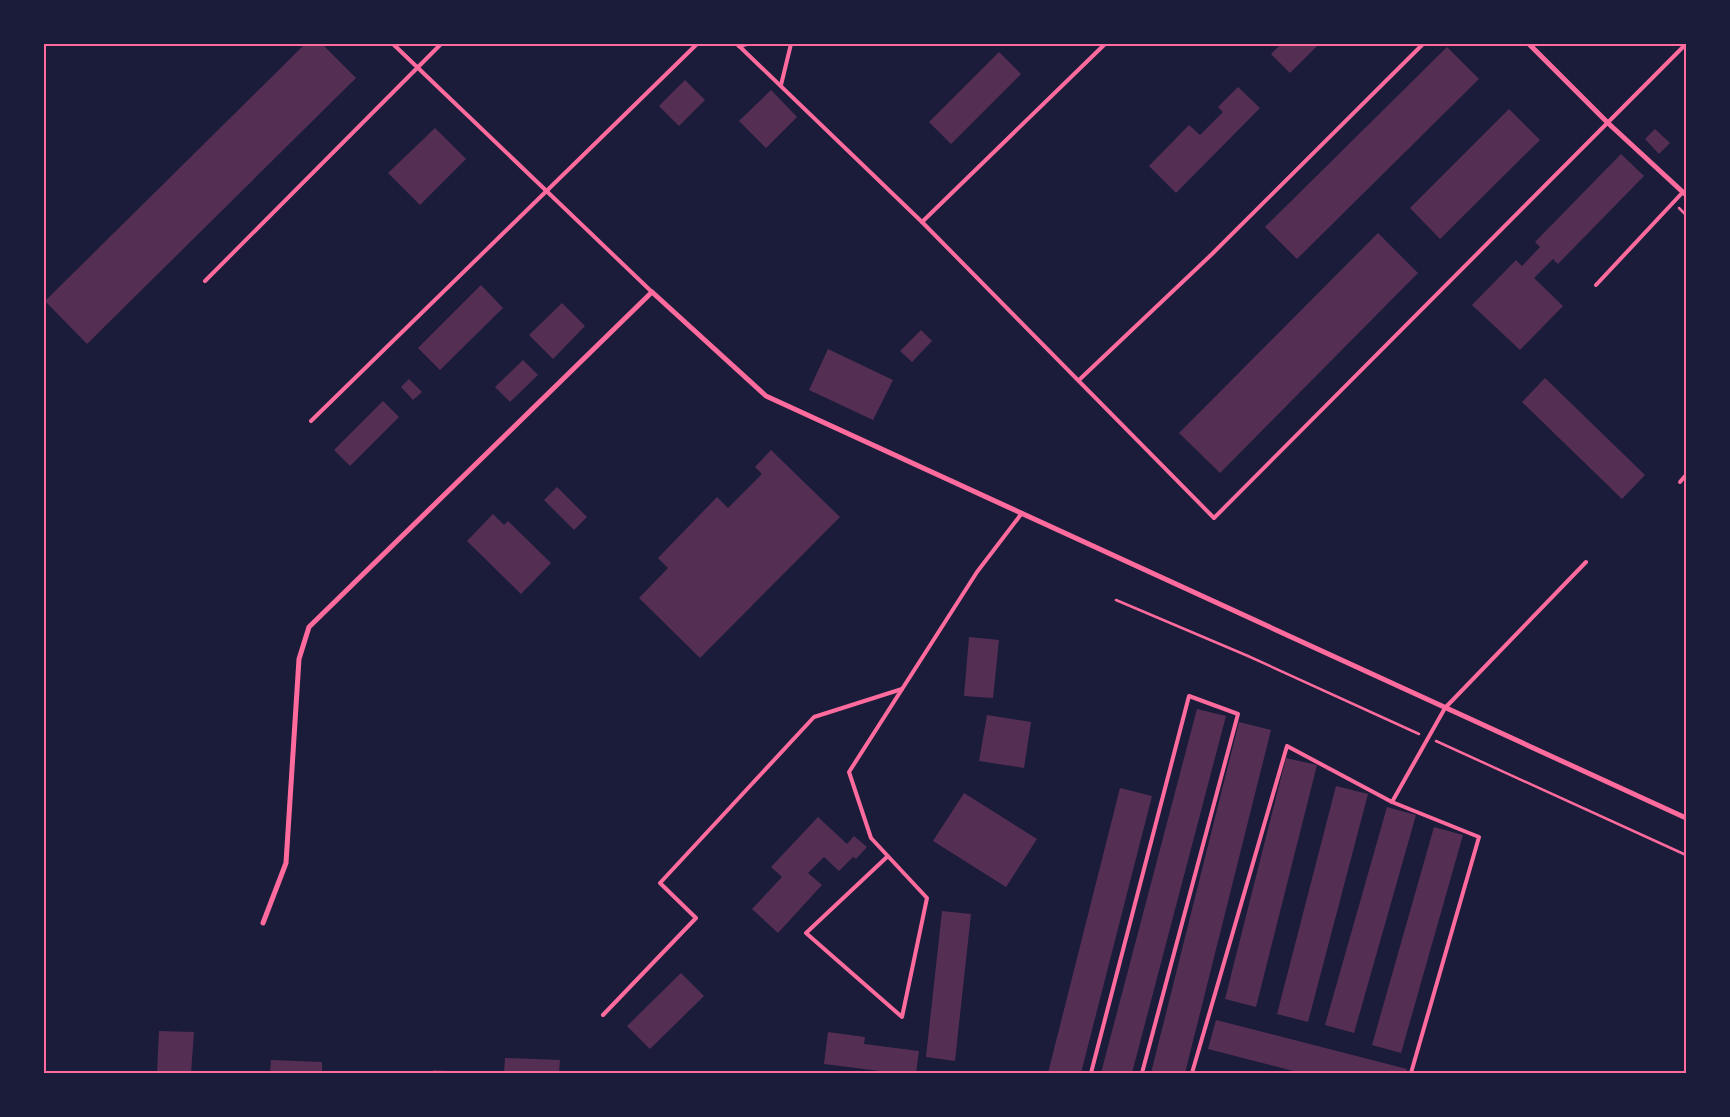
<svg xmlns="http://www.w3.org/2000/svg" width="1730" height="1117" viewBox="0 0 1730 1117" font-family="'PT Sans Narrow',sans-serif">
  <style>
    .building { fill: #542f53 }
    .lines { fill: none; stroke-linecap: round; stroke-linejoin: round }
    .path { stroke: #ff6b9d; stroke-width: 2.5 }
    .service { stroke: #ff6b9d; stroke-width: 4 }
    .minor { stroke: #ff6b9d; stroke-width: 5 }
    .neatline { fill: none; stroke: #ff6b9d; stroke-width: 2 }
  </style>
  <rect width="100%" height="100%" fill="#1b1b3a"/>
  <!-- building -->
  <g class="building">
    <polygon points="305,44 322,44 356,78 87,344 45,301"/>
    <polygon points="1281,44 1319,44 1290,73 1271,54"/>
    <polygon points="1447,47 1479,79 1297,259 1265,227"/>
    <polygon points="999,52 1021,74 951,144 929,122"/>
    <polygon points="685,80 705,100 679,126 659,106"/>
    <polygon points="1238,87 1260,108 1176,193 1149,166 1189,125 1200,135 1223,112 1218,107"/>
    <polygon points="771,90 797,117 766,148 739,121"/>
    <polygon points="1509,109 1540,140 1440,239 1410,208"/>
    <polygon points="435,128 466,159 420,205 388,173"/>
    <polygon points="1655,129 1670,143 1659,154 1645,139"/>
    <polygon points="1621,154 1644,176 1558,264 1553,259 1534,278 1563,306 1520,350 1472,305 1516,260 1522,266 1540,247 1535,242"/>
    <polygon points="1378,233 1418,273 1220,473 1179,433"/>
    <polygon points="481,285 503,308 440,370 418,348"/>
    <polygon points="562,303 585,326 553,359 529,335"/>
    <polygon points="921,330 932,341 912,362 900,351"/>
    <polygon points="828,349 893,380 873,420 809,390"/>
    <polygon points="523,360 538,375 510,402 495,387"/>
    <polygon points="1545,378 1645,475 1622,499 1522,402"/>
    <polygon points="409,379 422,392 413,400 401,387"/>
    <polygon points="383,401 399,417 350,466 334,450"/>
    <polygon points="771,450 840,517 700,658 639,598 668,568 658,558 717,497 728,508 762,474 755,467"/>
    <polygon points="557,487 587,517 574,530 544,500"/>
    <polygon points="493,514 504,525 508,521 551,563 521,594 467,541"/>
    <polygon points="969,637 999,640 993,698 964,696"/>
    <polygon points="1197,709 1226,716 1132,1073 1101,1073"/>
    <polygon points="987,715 1031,722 1024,768 979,761"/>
    <polygon points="1239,722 1271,730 1185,1073 1151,1073"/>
    <polygon points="1286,758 1317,765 1256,1007 1225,999"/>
    <polygon points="1336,786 1368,794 1308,1022 1277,1014"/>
    <polygon points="1120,788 1152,796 1081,1073 1048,1073"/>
    <polygon points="964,793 1037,839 1006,887 933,841"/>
    <polygon points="1387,807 1416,815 1354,1033 1325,1025"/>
    <polygon points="818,817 847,844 854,836 867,847 856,859 853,857 839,871 824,857 808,873 822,885 778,933 752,909 782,877 771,867"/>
    <polygon points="1434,827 1463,835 1401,1053 1372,1045"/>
    <polygon points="942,911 971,914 955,1061 926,1057"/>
    <polygon points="681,973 704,996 650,1049 627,1026"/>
    <polygon points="1216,1020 1407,1069 1406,1073 1301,1073 1208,1049"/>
    <polygon points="159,1031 194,1032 191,1073 157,1073"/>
    <polygon points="828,1032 865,1037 864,1044 919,1051 916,1073 896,1073 824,1064"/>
    <polygon points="505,1058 560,1060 559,1073 504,1073"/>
    <polygon points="271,1060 322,1062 322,1073 270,1073"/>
    <polygon points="433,1070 468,1072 468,1073 433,1073"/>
  </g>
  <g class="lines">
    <!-- path -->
    <g class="path">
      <polyline points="1679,208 1686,215"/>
      <polyline points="1116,600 1248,656 1419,734"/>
      <polyline points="1436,741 1686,855"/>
    </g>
    <!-- service -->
    <g class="service">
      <polyline points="393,44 652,292"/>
      <polyline points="737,44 922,222 1214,518 1686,44"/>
      <polyline points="739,46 747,44"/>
      <polyline points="781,85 791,44"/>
      <polyline points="922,222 1105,44"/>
      <polyline points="205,281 441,44"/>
      <polyline points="1596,285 1683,192"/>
      <polyline points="1079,380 1212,254 1423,44"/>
      <polyline points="311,421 697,44"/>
      <polyline points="1680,482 1686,475"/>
      <polyline points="1392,802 1445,708 1586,562"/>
      <polyline points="888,856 806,933 902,1017 927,898 871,838 849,772 977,572 1022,513"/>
      <polyline points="603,1015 696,918 660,883 814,717 902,689"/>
      <polyline points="1091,1073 1189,696 1238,714 1142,1073"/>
      <polyline points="1192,1073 1287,746 1392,802 1479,837 1411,1073"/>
    </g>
    <!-- minor -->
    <g class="minor">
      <polyline points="1529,44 1608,123 1686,195"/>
      <polyline points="263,923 286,863 299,659 309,627 652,292 766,396 1686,818"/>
    </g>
  </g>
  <!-- border -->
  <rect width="1730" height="1117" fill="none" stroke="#1b1b3a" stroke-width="90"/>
  <rect x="45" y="45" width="1640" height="1027" class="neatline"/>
</svg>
